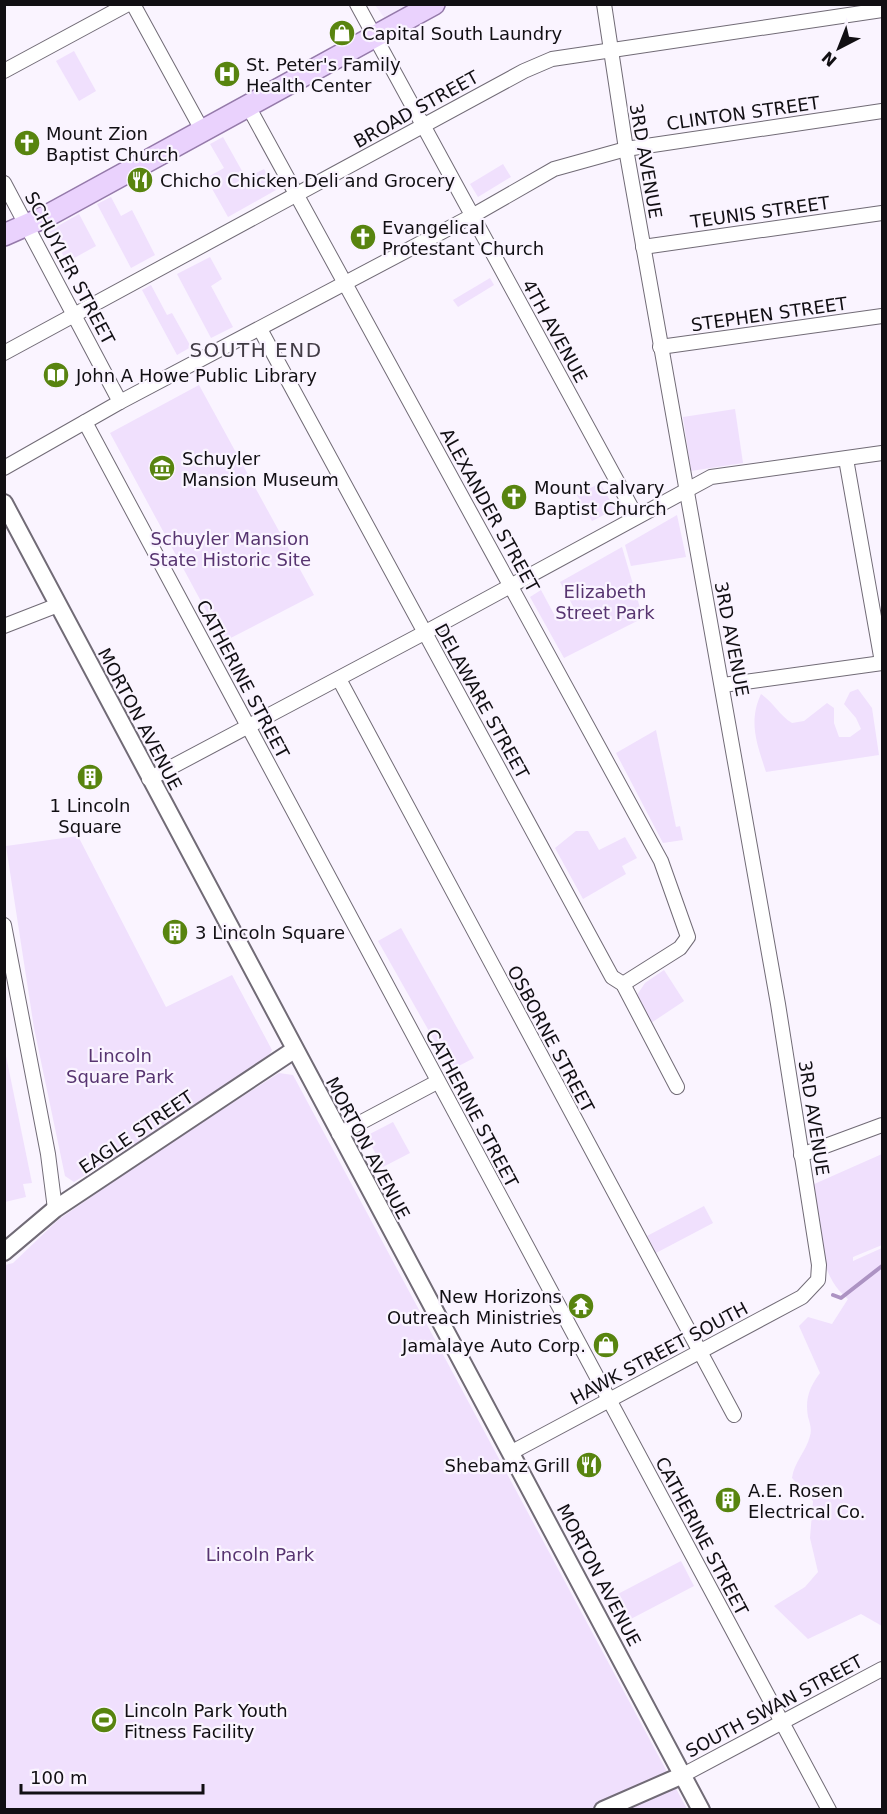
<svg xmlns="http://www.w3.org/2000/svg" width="887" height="1814" viewBox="0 0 887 1814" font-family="'DejaVu Sans',sans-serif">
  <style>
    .built { fill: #f3e9fd }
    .green { fill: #f0e0fd }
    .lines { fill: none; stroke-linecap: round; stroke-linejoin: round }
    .stream { stroke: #ad93c3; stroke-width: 4 }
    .minor-casing { stroke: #716b76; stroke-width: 16 }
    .tertiary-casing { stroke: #716b76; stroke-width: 20 }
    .primary-casing { stroke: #957aaa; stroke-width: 24 }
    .minor { stroke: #fff; stroke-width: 14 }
    .tertiary { stroke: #fff; stroke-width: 16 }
    .primary { stroke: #ead2fd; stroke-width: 21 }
    .labels { text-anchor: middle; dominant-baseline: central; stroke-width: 4.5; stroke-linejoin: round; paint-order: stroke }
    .poi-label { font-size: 18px; fill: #110f13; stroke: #faf4ff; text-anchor: start }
    .street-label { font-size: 18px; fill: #110f13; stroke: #faf4ff }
    .park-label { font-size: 18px; fill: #573470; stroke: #faf4ff }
    .neighbourhood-label { font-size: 20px; letter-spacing: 1.5px; fill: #423c46; stroke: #faf4ff }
  </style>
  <rect width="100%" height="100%" fill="#faf4ff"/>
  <!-- built -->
  <polygon class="built" points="375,5 415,5 386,20"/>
  <!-- green -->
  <g class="green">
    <polygon points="74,51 96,91 79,101 56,61"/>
    <polygon points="223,137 246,178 264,169 276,190 228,217 206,178 224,168 210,144"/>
    <polygon points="503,164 511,177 478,197 470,184"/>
    <polygon points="111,197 121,216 132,210 155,255 131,268 97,204"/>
    <polygon points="79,214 96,246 67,262 49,231"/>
    <polygon points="210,257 222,279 211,286 233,327 211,338 177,274"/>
    <polygon points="490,278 494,285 458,307 453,300"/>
    <polygon points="151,285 167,315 172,313 191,347 177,355 142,290"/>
    <polygon points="199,385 314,595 223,642 110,433"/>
    <polygon points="735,409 743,463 691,471 683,417"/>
    <polygon points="600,483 615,509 592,521 577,495"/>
    <polygon points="677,515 686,557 631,566 625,545"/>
    <polygon points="622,547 643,618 564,658 530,597 541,590 556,618 574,608 560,582"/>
    <path d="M858 689 872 708 879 755 766 772C757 744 748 722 761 694 774 703 779 715 792 723L804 721 827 703 834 708V723L839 737H850L861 729 856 718 844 704 850 692Z"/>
    <polygon points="656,730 676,827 680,826 683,840 663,843 616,753"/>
    <polygon points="576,831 588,831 599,850 625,837 637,858 622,866 626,874 583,899 555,848"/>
    <polygon points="78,836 166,1007 232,975 272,1050 268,1057 168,1124 74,1182 65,1176 34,1028 6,846"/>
    <polygon points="401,928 474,1058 451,1070 378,941"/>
    <polygon points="664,970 684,1001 648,1025 635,998 645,983"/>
    <polygon points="5,1051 32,1183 23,1184 26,1197 5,1202"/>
    <polygon points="279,1073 293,1075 687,1809 5,1809 5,1265 13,1263 58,1220 154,1153"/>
    <polygon points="393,1122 410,1153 383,1167 366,1136"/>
    <path d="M882 1154V1245L853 1257V1261L882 1248V1626L861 1614 808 1639 774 1606 805 1587 818 1572 810 1538 813 1501 792 1478C794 1462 806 1452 810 1436 812 1430 810 1423 808 1417 805 1399 809 1388 820 1373L799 1326 808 1317 832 1324 848 1299C816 1274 818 1222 812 1185Z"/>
    <polygon points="704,1206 713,1223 656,1253 647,1236"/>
    <polygon points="681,1561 694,1586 627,1621 614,1596"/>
  </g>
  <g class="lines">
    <!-- stream -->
    <polyline class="stream" points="833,1295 841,1298 882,1266"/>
    <defs>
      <g id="minor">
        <polyline points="133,4 202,130"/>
        <polyline points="357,4 636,516"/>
        <polyline points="4,71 128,4"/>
        <polyline points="248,106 661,861 688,937 680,948 623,984"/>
        <polyline points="4,183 120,402"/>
        <polyline points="643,247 882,213"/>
        <polyline points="260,329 612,977 623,984 677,1087"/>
        <polyline points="660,347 882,316"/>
        <polyline points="4,353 524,71 552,59 882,10"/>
        <polyline points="85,422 829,1810"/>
        <polyline points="846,459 882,662"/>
        <polyline points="4,468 120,402 472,216 554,169 626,149 882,111"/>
        <polyline points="4,626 58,605"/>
        <polyline points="339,679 734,1415"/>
        <polyline points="723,685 882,663"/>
        <polyline points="149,779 424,633 711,477 882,453"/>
        <polyline points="4,925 48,1154 55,1209"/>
        <polyline points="339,1134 437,1082"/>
        <polyline points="801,1155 882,1125"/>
        <polyline points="512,1452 802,1297 818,1280 819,1265 778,1004 626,149 604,4"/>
        <polyline points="683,1775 882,1669"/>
      </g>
      <g id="tertiary">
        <polyline points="4,503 701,1810"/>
        <polyline points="4,1252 55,1209 294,1050"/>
        <polyline points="603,1810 683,1775"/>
      </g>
      <polyline id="primary" points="4,235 47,216 434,4"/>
    </defs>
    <!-- minor casing -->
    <use href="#minor" class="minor-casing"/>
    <!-- tertiary casing -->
    <use href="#tertiary" class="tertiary-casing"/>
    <!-- primary casing -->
    <use href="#primary" class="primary-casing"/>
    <!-- minor -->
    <use href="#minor" class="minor"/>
    <!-- tertiary -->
    <use href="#tertiary" class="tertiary"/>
    <!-- primary -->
    <use href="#primary" class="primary"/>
  </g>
  <!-- icons -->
  <defs>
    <symbol id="shop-disc" viewBox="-11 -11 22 22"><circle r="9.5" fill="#58840f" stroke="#faf4ff"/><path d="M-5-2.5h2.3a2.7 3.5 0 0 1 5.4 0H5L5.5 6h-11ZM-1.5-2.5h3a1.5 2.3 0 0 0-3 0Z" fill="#fff"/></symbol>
    <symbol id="hospital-disc" viewBox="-11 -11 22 22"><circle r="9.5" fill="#58840f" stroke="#faf4ff"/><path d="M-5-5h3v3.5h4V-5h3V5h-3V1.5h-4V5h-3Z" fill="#fff"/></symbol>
    <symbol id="church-disc" viewBox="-11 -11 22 22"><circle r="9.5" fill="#58840f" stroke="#faf4ff"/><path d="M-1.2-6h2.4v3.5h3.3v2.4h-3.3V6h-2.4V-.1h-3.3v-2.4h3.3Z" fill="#fff"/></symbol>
    <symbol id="restaurant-disc" viewBox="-11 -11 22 22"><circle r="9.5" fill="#58840f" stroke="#faf4ff"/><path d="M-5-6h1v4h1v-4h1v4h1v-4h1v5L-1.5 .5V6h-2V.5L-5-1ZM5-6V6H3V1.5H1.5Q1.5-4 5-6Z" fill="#fff"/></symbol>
    <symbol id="library-disc" viewBox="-11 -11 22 22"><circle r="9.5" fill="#58840f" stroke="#faf4ff"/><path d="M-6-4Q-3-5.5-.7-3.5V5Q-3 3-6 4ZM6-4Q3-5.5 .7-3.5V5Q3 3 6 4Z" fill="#fff"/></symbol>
    <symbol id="museum-disc" viewBox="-11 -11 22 22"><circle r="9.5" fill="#58840f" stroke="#faf4ff"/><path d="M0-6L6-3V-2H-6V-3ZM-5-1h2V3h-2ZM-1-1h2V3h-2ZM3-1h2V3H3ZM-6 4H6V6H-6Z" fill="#fff"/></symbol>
    <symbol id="building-disc" viewBox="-11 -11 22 22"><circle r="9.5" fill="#58840f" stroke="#faf4ff"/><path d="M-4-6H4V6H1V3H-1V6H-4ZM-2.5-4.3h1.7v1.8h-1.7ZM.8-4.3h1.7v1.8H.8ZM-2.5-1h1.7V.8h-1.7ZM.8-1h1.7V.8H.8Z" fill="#fff"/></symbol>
    <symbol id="temple-disc" viewBox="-11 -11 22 22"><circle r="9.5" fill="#58840f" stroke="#faf4ff"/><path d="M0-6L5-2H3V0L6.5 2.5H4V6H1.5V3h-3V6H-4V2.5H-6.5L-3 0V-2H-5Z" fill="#fff"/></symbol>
    <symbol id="stadium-disc" viewBox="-11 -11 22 22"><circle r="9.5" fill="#58840f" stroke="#faf4ff"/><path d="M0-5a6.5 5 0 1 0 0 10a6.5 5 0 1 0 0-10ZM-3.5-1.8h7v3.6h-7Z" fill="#fff"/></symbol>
  </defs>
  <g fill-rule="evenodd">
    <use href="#shop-disc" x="327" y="18" width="30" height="30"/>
    <use href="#hospital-disc" x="212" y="59" width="30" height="30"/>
    <use href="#church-disc" x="12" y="128" width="30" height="30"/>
    <use href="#restaurant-disc" x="125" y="165" width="30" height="30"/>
    <use href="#church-disc" x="348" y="222" width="30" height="30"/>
    <use href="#library-disc" x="41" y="360" width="30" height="30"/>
    <use href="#museum-disc" x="147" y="453" width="30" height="30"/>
    <use href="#church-disc" x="499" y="482" width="30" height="30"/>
    <use href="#building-disc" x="75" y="762" width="30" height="30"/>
    <use href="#building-disc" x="160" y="917" width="30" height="30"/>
    <use href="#temple-disc" x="566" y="1291" width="30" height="30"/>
    <use href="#shop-disc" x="591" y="1330" width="30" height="30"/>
    <use href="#restaurant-disc" x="574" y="1450" width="30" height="30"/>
    <use href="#building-disc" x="713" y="1485" width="30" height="30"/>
    <use href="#stadium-disc" x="89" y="1705" width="30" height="30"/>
  </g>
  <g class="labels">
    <!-- poi labels -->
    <g class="poi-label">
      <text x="362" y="33">Capital South Laundry</text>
      <text x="246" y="64">St. Peter's Family<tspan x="246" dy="21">Health Center</tspan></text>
      <text x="46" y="133">Mount Zion<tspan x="46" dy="21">Baptist Church</tspan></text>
      <text x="160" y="180">Chicho Chicken Deli and Grocery</text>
      <text x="382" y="227">Evangelical<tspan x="382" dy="21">Protestant Church</tspan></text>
      <text x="76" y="375">John A Howe Public Library</text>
      <text x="182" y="458">Schuyler<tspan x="182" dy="21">Mansion Museum</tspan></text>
      <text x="534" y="487">Mount Calvary<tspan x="534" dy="21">Baptist Church</tspan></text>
      <text x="90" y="805" text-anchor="middle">1 Lincoln<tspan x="90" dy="21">Square</tspan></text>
      <text x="195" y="932">3 Lincoln Square</text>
      <text x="562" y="1296" text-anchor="end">New Horizons<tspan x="562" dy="21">Outreach Ministries</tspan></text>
      <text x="586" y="1345" text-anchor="end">Jamalaye Auto Corp.</text>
      <text x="570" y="1465" text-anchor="end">Shebamz Grill</text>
      <text x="748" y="1490">A.E. Rosen<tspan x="748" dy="21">Electrical Co.</tspan></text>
      <text x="124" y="1710">Lincoln Park Youth<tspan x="124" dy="21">Fitness Facility</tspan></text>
    </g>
    <!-- street labels -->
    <g class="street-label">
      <text transform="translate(416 109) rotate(-29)">BROAD STREET</text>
      <text transform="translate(743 113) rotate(-8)">CLINTON STREET</text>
      <text transform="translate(646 161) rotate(80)">3RD AVENUE</text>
      <text transform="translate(760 212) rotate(-8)">TEUNIS STREET</text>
      <text transform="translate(70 268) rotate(62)">SCHUYLER STREET</text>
      <text transform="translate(769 314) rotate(-8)">STEPHEN STREET</text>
      <text transform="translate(555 331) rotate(61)">4TH AVENUE</text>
      <text transform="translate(490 510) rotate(61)">ALEXANDER STREET</text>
      <text transform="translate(732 639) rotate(79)">3RD AVENUE</text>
      <text transform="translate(243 679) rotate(62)">CATHERINE STREET</text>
      <text transform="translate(482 701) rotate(61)">DELAWARE STREET</text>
      <text transform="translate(140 719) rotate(62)">MORTON AVENUE</text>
      <text transform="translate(551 1039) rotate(62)">OSBORNE STREET</text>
      <text transform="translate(472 1108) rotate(62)">CATHERINE STREET</text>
      <text transform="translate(814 1118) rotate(81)">3RD AVENUE</text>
      <text transform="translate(136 1132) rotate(-34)">EAGLE STREET</text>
      <text transform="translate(368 1148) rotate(62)">MORTON AVENUE</text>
      <text transform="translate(659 1353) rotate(-28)">HAWK STREET SOUTH</text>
      <text transform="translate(702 1536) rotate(62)">CATHERINE STREET</text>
      <text transform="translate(599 1575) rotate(62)">MORTON AVENUE</text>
      <text transform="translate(774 1706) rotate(-28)">SOUTH SWAN STREET</text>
    </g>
    <!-- park labels -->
    <g class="park-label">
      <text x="230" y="538">Schuyler Mansion<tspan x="230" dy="21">State Historic Site</tspan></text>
      <text x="605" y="591">Elizabeth<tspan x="605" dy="21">Street Park</tspan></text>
      <text x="120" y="1055">Lincoln<tspan x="120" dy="21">Square Park</tspan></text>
      <text x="260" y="1554">Lincoln Park</text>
    </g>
    <!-- neighbourhood labels -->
    <g class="neighbourhood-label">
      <text x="256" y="350">SOUTH END</text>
    </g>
  </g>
  <!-- border -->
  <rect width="887" height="1814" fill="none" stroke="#110f13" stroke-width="12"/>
  <!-- north arrow -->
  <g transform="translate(839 48) rotate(222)" stroke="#faf4ff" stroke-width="4.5" paint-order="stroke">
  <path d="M0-4.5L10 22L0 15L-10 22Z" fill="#110f13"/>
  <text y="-9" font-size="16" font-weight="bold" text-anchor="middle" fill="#110f13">N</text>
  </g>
  <!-- scale -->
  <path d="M21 1784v9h182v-9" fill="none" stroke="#110f13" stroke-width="3"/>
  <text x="30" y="1784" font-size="18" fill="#110f13" stroke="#faf4ff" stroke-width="4.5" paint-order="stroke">100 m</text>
</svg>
